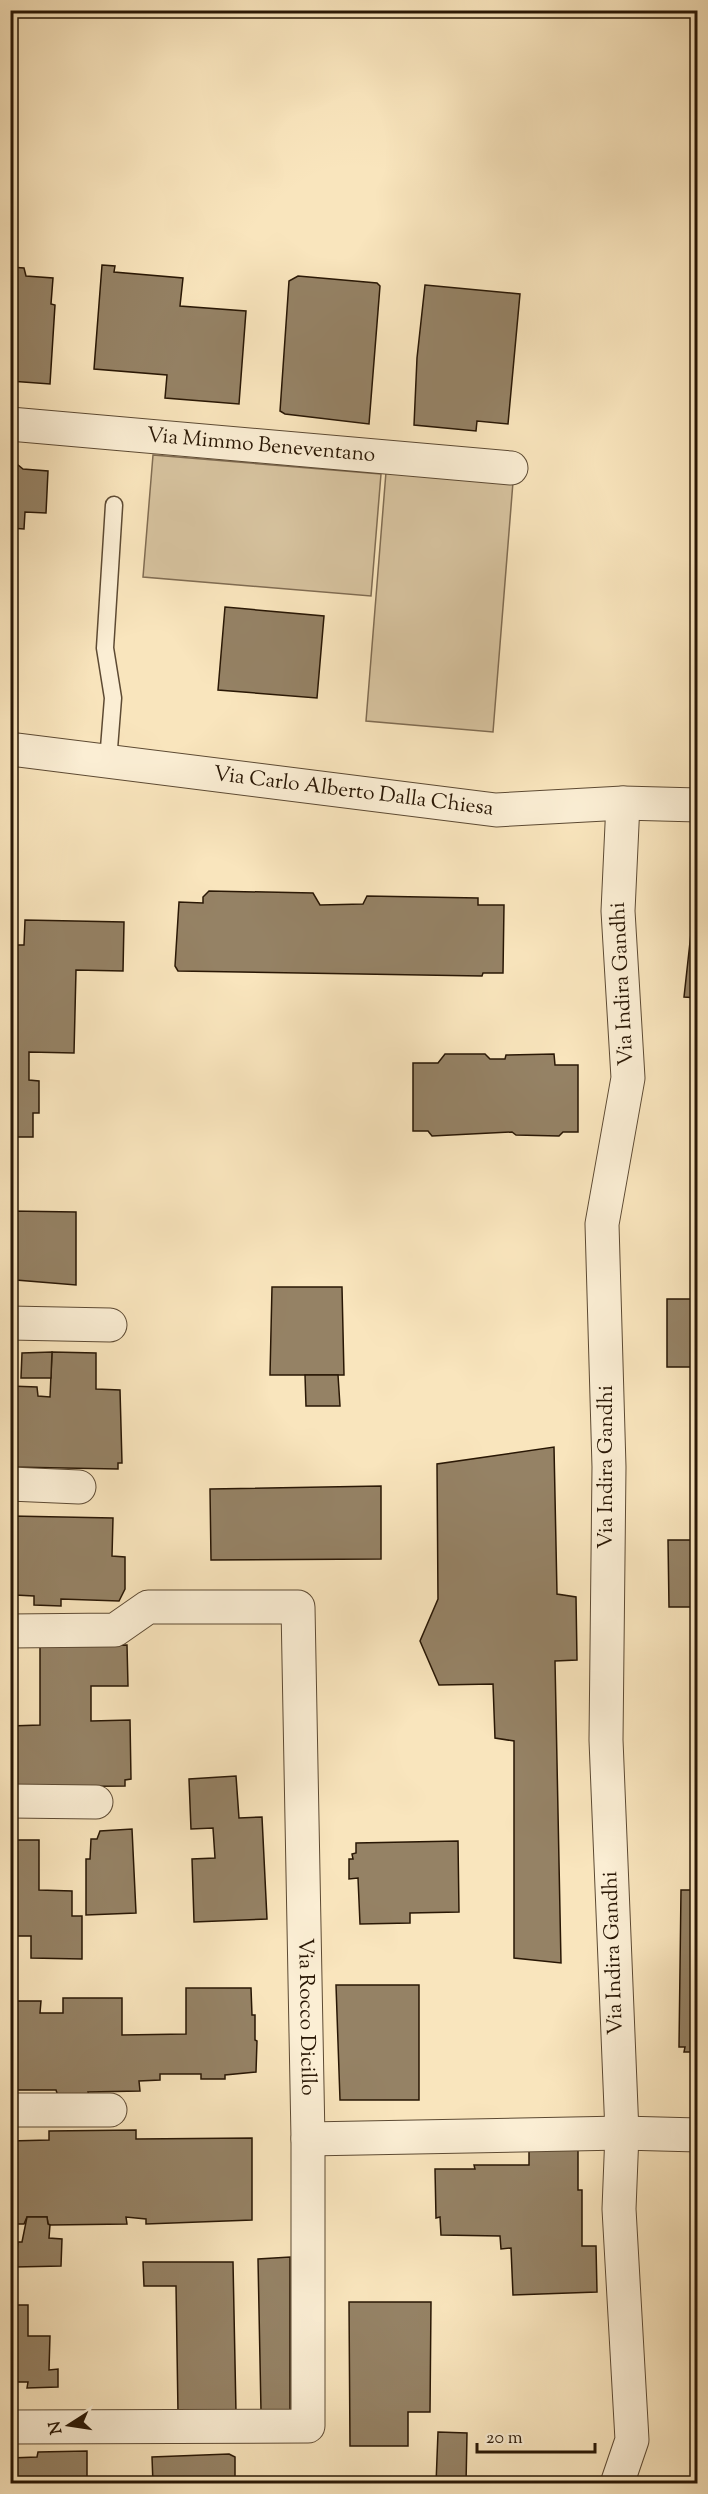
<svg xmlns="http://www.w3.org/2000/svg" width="708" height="2494" viewBox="0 0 708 2494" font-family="'Sorts Mill Goudy',serif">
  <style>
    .green { fill: #d6c29e; stroke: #806c52; stroke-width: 1.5 }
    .building { fill: #958265; stroke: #291705; stroke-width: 1.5 }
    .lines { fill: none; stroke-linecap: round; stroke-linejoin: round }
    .lane-casing { stroke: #5d4a33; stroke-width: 19 }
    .street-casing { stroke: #5d4a33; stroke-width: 35 }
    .lane { stroke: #fbeed4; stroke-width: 16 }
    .street { stroke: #fbeed4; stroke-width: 33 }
    .labels { text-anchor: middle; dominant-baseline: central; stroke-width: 6; stroke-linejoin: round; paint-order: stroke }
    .street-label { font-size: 21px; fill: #291705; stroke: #fbeed4 }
  </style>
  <rect width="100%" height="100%" fill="#f9e5bd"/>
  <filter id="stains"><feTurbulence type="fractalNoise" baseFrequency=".00333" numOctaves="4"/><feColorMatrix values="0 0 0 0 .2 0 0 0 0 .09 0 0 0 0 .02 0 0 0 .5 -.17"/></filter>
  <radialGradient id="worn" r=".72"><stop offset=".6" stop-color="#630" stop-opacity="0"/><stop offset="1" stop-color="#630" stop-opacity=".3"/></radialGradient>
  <!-- green -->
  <g class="green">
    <polygon points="153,455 381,474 371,596 143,577"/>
    <polygon points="386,472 513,482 493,732 366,721"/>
  </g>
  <!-- building -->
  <g class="building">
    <polygon points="102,265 115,266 114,272 183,278 180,306 246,311 239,404 165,398 167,375 94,369"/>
    <polygon points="10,267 24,268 26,276 53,278 51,304 55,305 50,384 10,381"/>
    <polygon points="298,276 377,283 380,286 369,424 285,414 280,411 289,281"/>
    <polygon points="425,285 520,294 508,424 477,421 476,431 414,425 417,358"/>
    <polygon points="10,464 18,465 23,469 48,471 46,513 25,512 24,529 10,528"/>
    <polygon points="225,607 324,616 317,698 218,690"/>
    <polygon points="209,891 313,893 320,905 363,904 367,896 478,898 478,905 504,905 503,973 483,973 482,976 178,971 175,966 179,902 203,903 203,897"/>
    <polygon points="25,920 124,922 123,971 76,970 74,1053 29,1052 29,1080 39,1081 39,1113 33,1113 33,1137 10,1137 10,945 24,945"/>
    <polygon points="691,933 698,934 698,998 684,997"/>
    <polygon points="445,1054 485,1054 490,1059 505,1059 506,1055 554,1054 555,1065 578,1065 578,1132 563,1132 559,1136 516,1135 512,1132 432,1136 428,1131 413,1131 413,1063 438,1063"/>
    <polygon points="10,1211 76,1212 76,1285 16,1280 16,1259 10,1259"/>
    <polygon points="272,1287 342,1287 344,1375 270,1375"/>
    <rect x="667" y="1299" width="31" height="68"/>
    <polygon points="52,1352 96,1353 96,1389 120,1390 122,1463 118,1463 118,1469 10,1467 10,1386 37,1387 38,1396 50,1397"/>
    <polygon points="52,1352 51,1378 21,1378 22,1353"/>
    <polygon points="305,1375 338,1375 340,1406 306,1406"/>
    <polygon points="554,1447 557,1594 576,1597 577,1660 555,1661 561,1963 514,1958 514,1741 495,1738 493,1684 439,1685 420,1641 438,1599 437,1464"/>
    <polygon points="381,1486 381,1559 211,1560 210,1489"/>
    <polygon points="11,1516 113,1518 112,1556 125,1557 125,1589 119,1601 61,1599 61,1606 34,1605 34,1596 15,1595 16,1553 10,1553"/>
    <polygon points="668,1540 698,1540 698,1607 669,1607"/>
    <polygon points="127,1645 128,1686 91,1686 91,1721 130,1720 131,1779 125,1780 125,1786 10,1787 10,1726 40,1725 40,1646"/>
    <polygon points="236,1776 239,1818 262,1817 267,1919 194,1922 192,1859 215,1858 213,1828 191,1829 189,1779"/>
    <polygon points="132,1829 136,1913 86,1915 86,1859 90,1859 91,1839 97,1839 100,1831"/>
    <polygon points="10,1840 39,1840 39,1890 72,1891 72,1916 82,1916 82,1959 31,1958 31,1936 10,1936"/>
    <polygon points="458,1841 459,1912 410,1913 410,1923 360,1924 358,1878 349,1879 349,1859 353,1859 352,1854 356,1853 356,1843"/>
    <polygon points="681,1890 698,1890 698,2052 684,2052 685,2047 679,2047"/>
    <polygon points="336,1985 419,1985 419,2100 340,2100"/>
    <polygon points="186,1988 251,1988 252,2015 255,2015 255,2040 257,2041 256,2072 225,2075 225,2079 201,2079 201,2074 160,2074 160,2080 139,2081 140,2091 88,2092 89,2096 58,2096 56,2090 10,2090 10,2001 41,2001 40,2013 63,2013 63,1998 122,1998 122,2035 186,2034"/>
    <polygon points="136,2130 136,2139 252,2138 252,2220 146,2224 146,2219 126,2217 127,2224 50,2225 48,2224 47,2217 27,2217 24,2224 10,2224 10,2141 49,2140 49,2131"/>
    <polygon points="578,2149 578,2190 582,2190 582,2246 596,2246 597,2292 513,2295 511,2248 501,2249 500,2236 441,2235 440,2217 436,2218 435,2169 475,2169 474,2165 529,2165 529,2150"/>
    <polygon points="27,2217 47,2217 48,2224 50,2225 49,2238 62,2239 61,2266 15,2267 18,2242 22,2242"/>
    <polygon points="290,2257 290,2411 261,2411 258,2259"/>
    <polygon points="143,2262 233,2262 236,2413 178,2412 176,2286 144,2286"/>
    <polygon points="349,2302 431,2302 430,2412 408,2412 408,2446 350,2446"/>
    <polygon points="10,2305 28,2305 28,2336 50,2336 49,2370 58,2369 58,2387 27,2388 28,2382 10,2382"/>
    <polygon points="438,2432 467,2433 466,2484 436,2484"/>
    <polygon points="87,2451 87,2484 10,2484 10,2458 37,2457 38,2452"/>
    <polygon points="229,2454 235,2457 235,2484 153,2484 152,2457"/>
  </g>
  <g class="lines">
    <defs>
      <polyline id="lane" points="108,761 113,698 105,648 114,505"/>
      <g id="street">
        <path id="s1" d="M10 424 511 468"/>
        <path id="s2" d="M10 749 496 810 623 803 698 805"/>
        <polyline points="10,1323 110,1325"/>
        <polyline points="10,1484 79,1487"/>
        <path id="s3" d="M10 1631 115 1630 148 1607H298L308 2139V2426L10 2427"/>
        <polyline points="10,1801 96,1802"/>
        <polyline points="10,2110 110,2110"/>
        <polyline points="308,2139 622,2133 698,2135"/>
        <polyline points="617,2484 632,2440 619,2209 622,2133 606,1740 609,1467 602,1224 628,1078 618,911 623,803"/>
      </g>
    </defs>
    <!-- lane casing -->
    <use href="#lane" class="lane-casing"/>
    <!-- street casing -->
    <use href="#street" class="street-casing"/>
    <!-- lane -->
    <use href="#lane" class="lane"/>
    <!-- street -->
    <use href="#street" class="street"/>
  </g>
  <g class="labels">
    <!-- street labels -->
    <g class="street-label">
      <text stroke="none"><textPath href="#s1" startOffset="252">Via Mimmo Beneventano</textPath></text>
      <text stroke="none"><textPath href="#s2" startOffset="346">Via Carlo Alberto Dalla Chiesa</textPath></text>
      <text transform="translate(623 984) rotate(-93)">Via Indira Gandhi</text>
      <text transform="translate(607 1467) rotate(-90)">Via Indira Gandhi</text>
      <text transform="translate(614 1953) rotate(-92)">Via Indira Gandhi</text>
      <text stroke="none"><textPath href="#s3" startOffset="705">Via Rocco Dicillo</textPath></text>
    </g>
  </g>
  <!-- margin -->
  <rect width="708" height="2494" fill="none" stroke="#f9e5bd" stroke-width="36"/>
  <rect x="12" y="12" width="684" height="2470" fill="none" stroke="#291705" stroke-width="3"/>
  <rect x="18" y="18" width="672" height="2458" fill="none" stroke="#291705" stroke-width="1.5"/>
  <!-- north arrow -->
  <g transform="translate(69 2425) rotate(258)" stroke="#fbeed4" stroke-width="4.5" paint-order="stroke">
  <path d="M0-4.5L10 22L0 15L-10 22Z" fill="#291705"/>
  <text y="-9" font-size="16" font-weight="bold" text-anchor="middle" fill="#291705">N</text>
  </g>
  <!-- scale -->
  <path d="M477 2443v9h118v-9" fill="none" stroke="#291705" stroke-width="3"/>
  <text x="486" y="2443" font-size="18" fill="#291705" stroke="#fbeed4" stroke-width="4.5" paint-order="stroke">20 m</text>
  <rect width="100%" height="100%" filter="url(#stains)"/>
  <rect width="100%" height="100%" fill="url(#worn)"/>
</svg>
